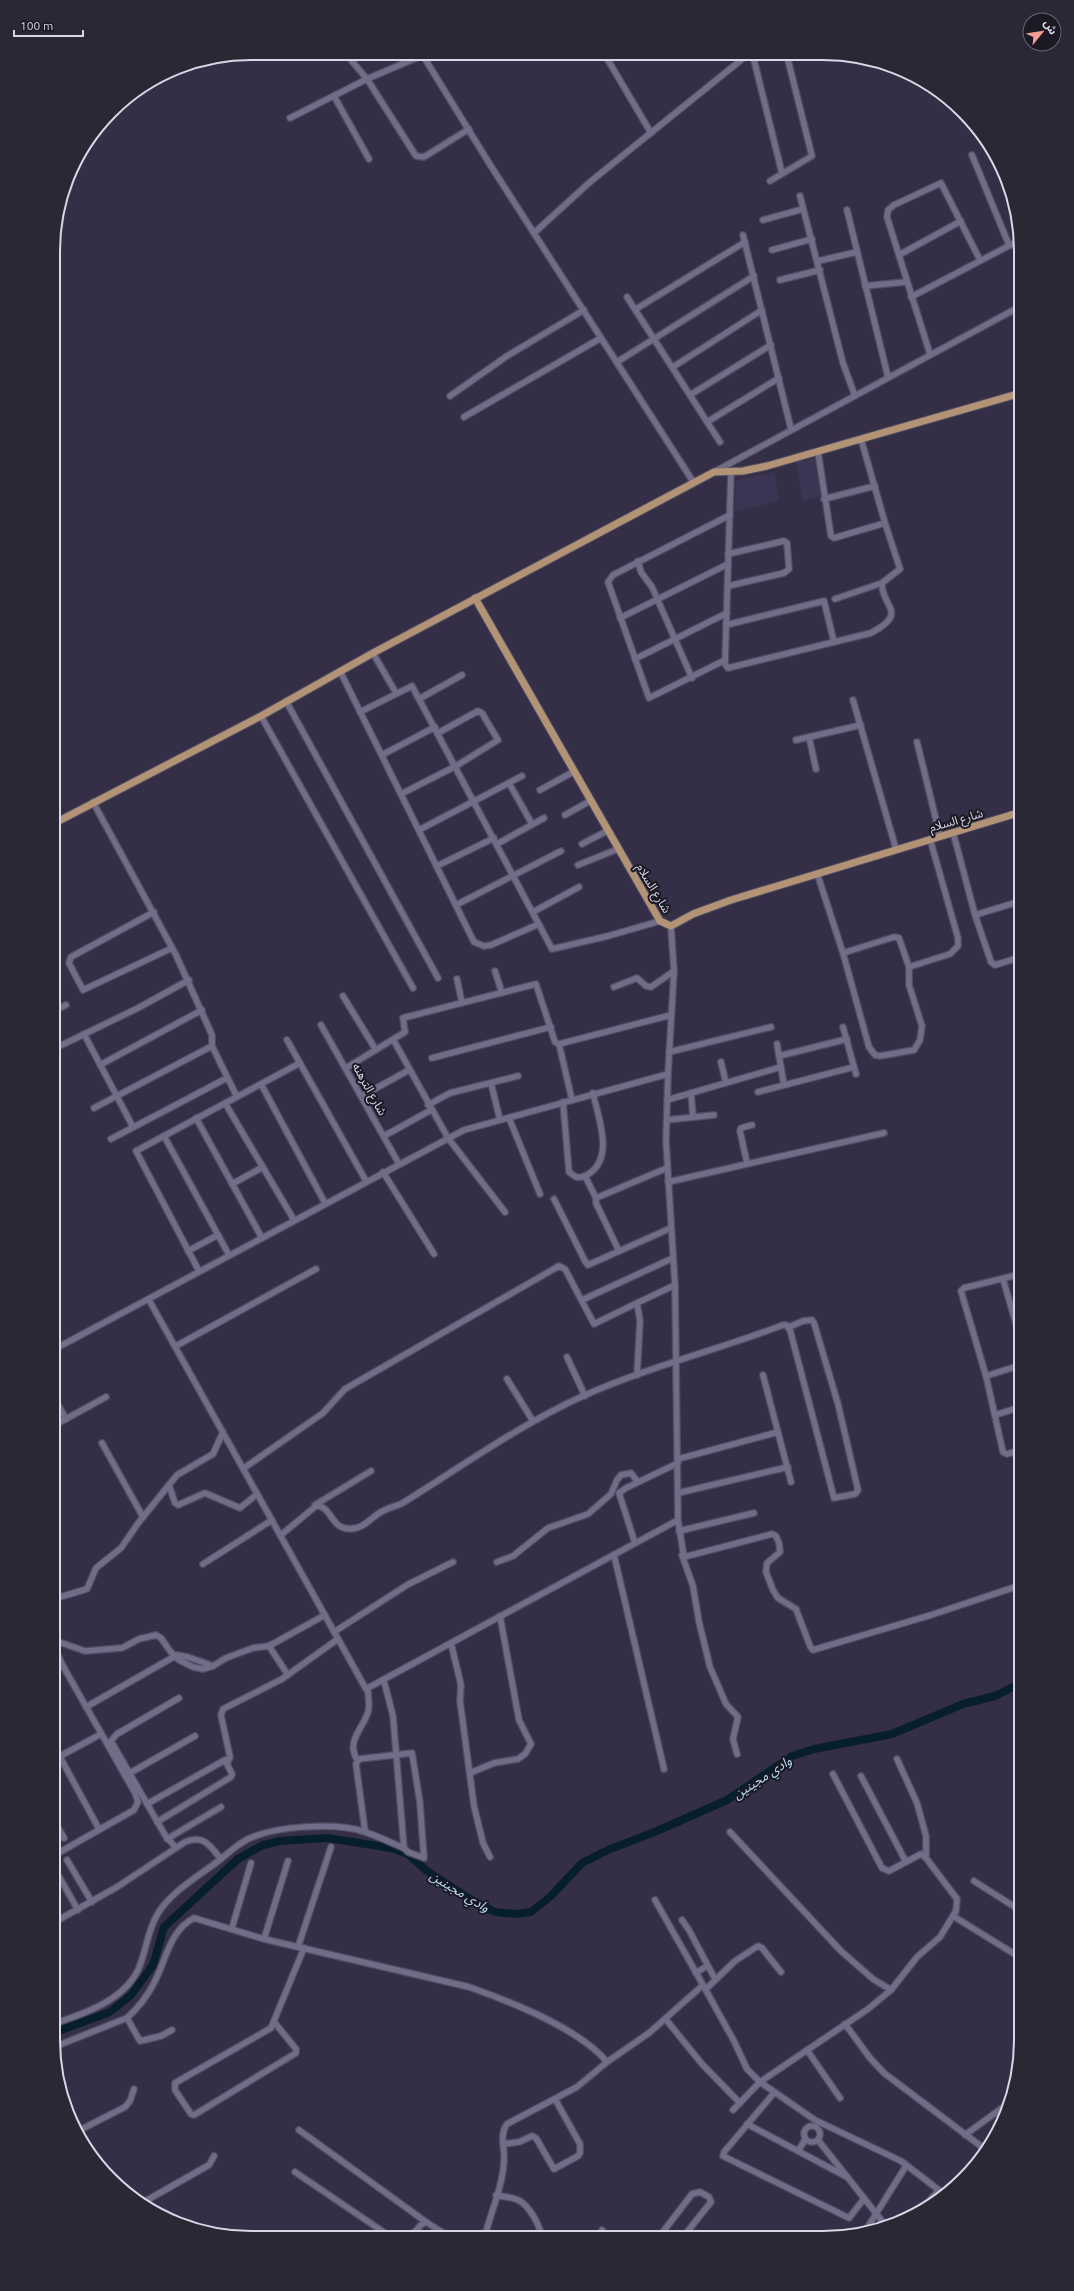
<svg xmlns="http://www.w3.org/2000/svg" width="1074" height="2291" viewBox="0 0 1074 2291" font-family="Ubuntu,'Noto Sans Arabic',sans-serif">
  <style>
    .built { fill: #3b3452 }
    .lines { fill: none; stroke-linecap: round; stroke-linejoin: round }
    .river { stroke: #071f2c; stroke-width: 8 }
    .minor-casing { stroke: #514d60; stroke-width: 8 }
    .major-casing { stroke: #514d60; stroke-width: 9 }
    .minor { stroke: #716c87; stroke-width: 5.5 }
    .major { stroke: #b29376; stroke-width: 7 }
    .labels { text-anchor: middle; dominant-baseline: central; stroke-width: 4; stroke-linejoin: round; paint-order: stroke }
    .street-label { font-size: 12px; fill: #d9d7e6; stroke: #1b1924 }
    .water-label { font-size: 13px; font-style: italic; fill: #b9dff5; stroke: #1b1924 }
    .rim { fill: none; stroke: #d9d7e6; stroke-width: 2 }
  </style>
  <rect width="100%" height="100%" fill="#342f46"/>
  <!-- built -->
  <g class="built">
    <polygon points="815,458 821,496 802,501 796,462"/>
    <polygon points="775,472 779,501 734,512 736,480"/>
  </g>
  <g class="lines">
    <!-- river -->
    <polyline class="river" points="53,2033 110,2012 131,1995 153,1965 164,1927 238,1859 263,1845 280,1841 327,1838 391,1848 408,1854 427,1871 470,1899 495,1912 515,1914 531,1912 551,1896 582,1863 608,1850 657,1831 727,1800 792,1756 814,1749 892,1734 963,1704 995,1696 1021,1683"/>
    <defs>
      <g id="minor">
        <polyline points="346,54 367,79 416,156 424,157 469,129"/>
        <polyline points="422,54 489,163 694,483"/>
        <polyline points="605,55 651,133"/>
        <polyline points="753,56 782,173"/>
        <polyline points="334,96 369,159"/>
        <polyline points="290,118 367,79 423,55"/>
        <polyline points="972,155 1009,245"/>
        <polyline points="770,181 812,156 787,56"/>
        <polyline points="800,196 843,363 855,396"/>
        <polyline points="847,210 888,377"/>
        <polyline points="763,220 803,209"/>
        <polyline points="534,233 590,182 746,56"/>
        <polyline points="743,235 791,429"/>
        <polyline points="772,250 812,239"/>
        <polyline points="899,255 961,221"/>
        <polyline points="818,261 857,252"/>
        <polyline points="780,280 820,270"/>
        <polyline points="865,286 906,282"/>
        <polyline points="627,297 720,442"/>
        <polyline points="911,297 1020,240"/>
        <polyline points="636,309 745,242"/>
        <polyline points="930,354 887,217 888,210 894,205 941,183 980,260"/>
        <polyline points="617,362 754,276"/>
        <polyline points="673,367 762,310"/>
        <polyline points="690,395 771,345"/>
        <polyline points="450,396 507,356 584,310"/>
        <polyline points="464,417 601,338"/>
        <polyline points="707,422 779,378"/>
        <polyline points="818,452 831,536 834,538 885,523 861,439"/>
        <polyline points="714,472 1021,306"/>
        <path d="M731 472 725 664 728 668 871 633C910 612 881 607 882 583L900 569 885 523"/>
        <polyline points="824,499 875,486"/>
        <polyline points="638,561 641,572 652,587 692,678"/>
        <polyline points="728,586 784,573 789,569 787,543 784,541 728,554"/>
        <polyline points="835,599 882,583"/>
        <polyline points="620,618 728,564"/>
        <polyline points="726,625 824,601 834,642"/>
        <polyline points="373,653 396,693"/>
        <polyline points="635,659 727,613"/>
        <polyline points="725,660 649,698 608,582 613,575 730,515"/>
        <polyline points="340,671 474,942 484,946 491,945 539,924"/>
        <polyline points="419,699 462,675"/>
        <polyline points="853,700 896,849"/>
        <polyline points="286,701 438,978"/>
        <polyline points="360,712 412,686 552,949 608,936 660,921"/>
        <polyline points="261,716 413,988"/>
        <polyline points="809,737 816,769"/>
        <polyline points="796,740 861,725"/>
        <polyline points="917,742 940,836"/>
        <polyline points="382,755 435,727"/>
        <polyline points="509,783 532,824"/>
        <polyline points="540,790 573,772"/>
        <polyline points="401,794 456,766 498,740 482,713 478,711 438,733"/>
        <polyline points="93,802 176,955 212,1035 212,1046 94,1108"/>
        <polyline points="565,815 590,801"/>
        <polyline points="419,830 522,776"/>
        <polyline points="953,832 975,915 991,962 995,965 1021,957"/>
        <polyline points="497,844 544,818"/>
        <polyline points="582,844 607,831"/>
        <polyline points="1019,857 1021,856"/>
        <polyline points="578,865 618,849"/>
        <polyline points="437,866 494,838"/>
        <polyline points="817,873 843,953 869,1047 875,1055 880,1056 914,1050 920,1040 922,1026 909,985 909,967 899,938 894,937 843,953"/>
        <polyline points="456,905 561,851"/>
        <polyline points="154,912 71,957 69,963 83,990 172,948"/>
        <polyline points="533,912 579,887"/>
        <polyline points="975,915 1021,901"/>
        <polyline points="909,967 950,954 958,946 958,938 930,839"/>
        <polyline points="495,971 502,993"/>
        <polyline points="457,979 462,1003"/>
        <polyline points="614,987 637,978 646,986 651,987 674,971"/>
        <polyline points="343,996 376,1050"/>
        <polyline points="53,1011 66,1005"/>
        <polyline points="321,1025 399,1164"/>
        <polyline points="843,1027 856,1074"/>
        <polyline points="84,1034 133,1127"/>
        <polyline points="287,1040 366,1181"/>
        <polyline points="394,1041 448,1138 505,1212"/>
        <polyline points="559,1044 671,1015"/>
        <polyline points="777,1044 784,1085"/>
        <polyline points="62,1045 138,1008 189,980"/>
        <polyline points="212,1046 237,1097"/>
        <polyline points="669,1052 771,1027"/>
        <polyline points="779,1056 847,1039"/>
        <polyline points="432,1058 551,1027"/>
        <polyline points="721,1062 726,1083"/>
        <polyline points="100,1065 202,1010"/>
        <polyline points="346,1068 405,1032 403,1018 536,984 555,1042 559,1044 572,1100"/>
        <polyline points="491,1083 500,1120"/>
        <polyline points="261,1084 325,1203"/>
        <polyline points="758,1092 854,1067"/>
        <polyline points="691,1093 693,1117"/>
        <polyline points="362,1096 409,1070"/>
        <polyline points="667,1100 781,1067"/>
        <path d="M563 1102 569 1172 576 1177C581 1178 586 1176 590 1173 614 1156 598 1117 593 1093"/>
        <polyline points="225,1103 294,1220"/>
        <polyline points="428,1105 450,1093 518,1076"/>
        <polyline points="196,1118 262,1238"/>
        <polyline points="509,1118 540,1194"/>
        <polyline points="667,1120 714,1115"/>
        <polyline points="164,1136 229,1255"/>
        <polyline points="384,1136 431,1110"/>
        <polyline points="111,1139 227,1078"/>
        <polyline points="747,1163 740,1131 741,1128 752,1125"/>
        <polyline points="383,1172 434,1254"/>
        <polyline points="585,1176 596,1198 596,1203 619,1251"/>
        <polyline points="668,1182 884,1133"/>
        <polyline points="232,1184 263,1167"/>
        <polyline points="596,1198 667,1168"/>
        <polyline points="554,1199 585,1261 588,1265 671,1228"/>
        <polyline points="188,1251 218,1235"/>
        <polyline points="199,1271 136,1151 300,1063"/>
        <polyline points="1003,1279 1021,1341"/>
        <polyline points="149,1300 366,1689 678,1520 675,1285 666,1141 668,1074 674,971 671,926"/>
        <polyline points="582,1300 673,1258"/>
        <polyline points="176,1346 316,1269"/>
        <polyline points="53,1350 464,1130 668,1074"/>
        <polyline points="567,1357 585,1396"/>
        <polyline points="637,1375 640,1321 637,1303 675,1285"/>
        <polyline points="763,1375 791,1482"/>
        <polyline points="986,1376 1021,1365"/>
        <polyline points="507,1379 533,1421"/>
        <polyline points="53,1396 66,1419"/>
        <polyline points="995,1415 1021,1407"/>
        <polyline points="53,1426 106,1397"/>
        <polyline points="102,1443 143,1517"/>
        <polyline points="1021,1450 1007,1454 1003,1452 986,1376 961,1291 964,1288 1021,1274"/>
        <polyline points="678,1459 778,1432"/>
        <polyline points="244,1468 323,1413 345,1389 559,1266 565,1269 594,1324 637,1303"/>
        <polyline points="169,1485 175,1503 178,1505 205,1493 240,1508 257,1494"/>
        <polyline points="678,1493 788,1467"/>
        <polyline points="315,1505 371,1471"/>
        <polyline points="678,1520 684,1557 772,1534 776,1536 779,1543 780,1552 767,1563 766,1572 773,1590 778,1598 796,1609 810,1646 813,1650 931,1615 1021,1585"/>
        <polyline points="679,1531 754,1513"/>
        <path d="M281 1535 316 1506C333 1505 330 1534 356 1528 366 1526 372 1517 381 1512 388 1508 395 1506 401 1504 461 1467 519 1425 583 1396 648 1367 717 1350 783 1325H786L790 1330 834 1498 855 1494 858 1490 838 1404 814 1323 812 1320 803 1321 789 1327"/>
        <polyline points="635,1543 619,1493 626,1488 678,1463"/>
        <polyline points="614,1555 664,1769"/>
        <polyline points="682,1555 693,1586 699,1622 710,1667 726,1704 738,1717 733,1739 737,1754"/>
        <polyline points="497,1562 513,1556 548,1528 588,1514 611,1494 617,1480 621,1475 631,1473 638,1482"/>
        <polyline points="203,1564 272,1520"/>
        <polyline points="53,1599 87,1589 96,1568 121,1548 139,1522 177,1475 213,1454 223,1432"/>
        <polyline points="334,1632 407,1585 453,1562"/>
        <polyline points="53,1640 85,1651 122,1648 139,1639 156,1635 161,1638 170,1651 179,1660 193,1667 203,1669 213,1666 226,1658 253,1648 269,1646 325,1615"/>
        <polyline points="451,1643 461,1685 460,1701 474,1806 483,1843 490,1857"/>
        <polyline points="269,1646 288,1675"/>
        <polyline points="53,1672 63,1666"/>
        <polyline points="86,1707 177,1655 188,1657 213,1666"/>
        <polyline points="53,1744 99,1829"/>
        <polyline points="53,1760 101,1734"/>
        <path d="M358 1761C345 1741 362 1731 368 1712 370 1706 368 1696 368 1690"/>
        <polyline points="227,1764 230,1757 221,1715 223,1709 282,1679 338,1639"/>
        <polyline points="130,1773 195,1736"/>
        <polyline points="470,1773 494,1763 518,1759 525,1754 531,1744 519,1720 500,1616"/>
        <polyline points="833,1774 882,1868 889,1871 921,1854 926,1858"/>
        <polyline points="861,1776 906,1862"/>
        <polyline points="147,1804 225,1760 232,1774 231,1777 157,1822"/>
        <polyline points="53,1819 64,1838"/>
        <polyline points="365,1831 356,1764 359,1759 412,1753 420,1803 424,1858 408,1852 404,1848"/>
        <polyline points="730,1832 841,1951 873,1979 891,1990"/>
        <polyline points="167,1839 221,1807"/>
        <polyline points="176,1848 165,1835 111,1741 117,1734 179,1698"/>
        <polyline points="53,1856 134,1810 138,1802 135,1793 63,1666 53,1645"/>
        <polyline points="67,1860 92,1902"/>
        <polyline points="53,1866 78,1910"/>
        <polyline points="974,1881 1021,1911"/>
        <polyline points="655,1900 703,1985"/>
        <polyline points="953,1916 1021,1958"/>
        <polyline points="682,1920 689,1930 715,1979"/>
        <path d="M53 1923 117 1887 185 1842C204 1834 210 1846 221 1859 229 1852 238 1844 248 1839 275 1826 336 1822 365 1832 378 1836 391 1843 404 1848L393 1716 384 1681"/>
        <polyline points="232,1928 251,1863"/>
        <polyline points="264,1939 288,1861"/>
        <polyline points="298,1947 331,1847"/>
        <polyline points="696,1973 707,1966"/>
        <polyline points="706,1989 735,1961 758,1946 762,1948 781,1972"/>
        <polyline points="127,2018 140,2041 161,2036 172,2030"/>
        <polyline points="668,2022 702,2064 740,2103"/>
        <polyline points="275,2023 296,2049 296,2053 194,2115 191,2114 175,2090 175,2083 271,2028 304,1948"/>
        <path d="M53 2024C83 2014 123 2001 138 1970 146 1953 147 1932 157 1915 170 1892 200 1875 221 1859"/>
        <polyline points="845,2024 870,2058 884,2073 986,2150"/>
        <path d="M54 2047 127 2018C138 2008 147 1997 154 1983 166 1961 169 1931 194 1918L264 1939 469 1987C509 2001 580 2029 607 2062L649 2033 703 1985 734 2041 747 2069 760 2082 815 2120 901 2161 944 2194"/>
        <polyline points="807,2050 840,2098"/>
        <polyline points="60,2091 80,2130"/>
        <polyline points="774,2093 724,2152 723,2156 849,2218 863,2200"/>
        <polyline points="733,2110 760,2082 868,2009 891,1990 917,1957 940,1937 956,1911 957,1899 926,1858 926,1836 917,1803 897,1759"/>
        <polyline points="747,2124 847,2177"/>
        <circle cx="812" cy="2134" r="8"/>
        <polyline points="299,2130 426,2222"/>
        <polyline points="78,2131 125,2107 130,2101 134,2089"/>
        <polyline points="965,2135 1002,2108 1008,2106"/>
        <polyline points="818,2140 886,2226"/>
        <polyline points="503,2144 519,2142 532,2136 536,2138 554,2169 578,2156 580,2153 580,2144 555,2099"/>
        <polyline points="798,2151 805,2140"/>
        <polyline points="295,2172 388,2235"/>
        <path d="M496 2195C503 2197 512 2197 518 2200 529 2205 540 2225 541 2236"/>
        <polyline points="142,2203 209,2165 214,2156"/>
        <polyline points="921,2210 939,2190"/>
        <polyline points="864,2233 906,2166"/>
        <polyline points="412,2235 421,2225 426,2222 448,2236"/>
        <path d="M485 2236C491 2211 503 2186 504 2160 505 2148 499 2135 507 2124L577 2087 607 2062"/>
        <polyline points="600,2237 602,2230"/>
        <polyline points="659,2237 692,2194 700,2192 709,2197 711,2202 683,2237"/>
      </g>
      <g id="major">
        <polyline points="475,598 660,921 671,926 693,914 731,900 1021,812"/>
        <polyline points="53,824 261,716 373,653 714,472 743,471 767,466 1021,393"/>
      </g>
    </defs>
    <!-- minor casing -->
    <use href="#minor" class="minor-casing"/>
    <!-- major casing -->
    <use href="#major" class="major-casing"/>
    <!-- minor -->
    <use href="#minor" class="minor"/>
    <!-- major -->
    <use href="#major" class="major"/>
  </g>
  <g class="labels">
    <!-- street labels -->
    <g class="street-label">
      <text transform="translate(956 820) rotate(-16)">شارع السلام</text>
      <text transform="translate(654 888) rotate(59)">شارع السلام</text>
      <text transform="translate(370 1089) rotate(61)">شارع الترهنه</text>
    </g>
    <!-- water labels -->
    <g class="water-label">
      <text transform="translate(762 1777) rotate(-33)">وادي مجينين</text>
      <text transform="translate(460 1891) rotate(31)">وادي مجينين</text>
    </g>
  </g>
  <!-- crop -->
  <path d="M0 0H1074V2291H0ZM251 60H823A191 191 0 0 1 1014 251V2040A191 191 0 0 1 823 2231H251A191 191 0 0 1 60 2040V251A191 191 0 0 1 251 60Z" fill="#2a2834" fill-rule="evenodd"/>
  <path class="rim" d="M251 60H823A191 191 0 0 1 1014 251V2040A191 191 0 0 1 823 2231H251A191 191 0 0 1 60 2040V251A191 191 0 0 1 251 60Z"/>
  <!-- north arrow -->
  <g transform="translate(1042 32) rotate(60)"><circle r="19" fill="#1b1924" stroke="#676572"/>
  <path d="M0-3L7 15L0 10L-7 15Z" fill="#f59c94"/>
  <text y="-6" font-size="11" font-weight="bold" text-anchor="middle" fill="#d9d7e6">ش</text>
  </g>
  <!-- scale -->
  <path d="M14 30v6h69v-6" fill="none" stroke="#d9d7e6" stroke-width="2"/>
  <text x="20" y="30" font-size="12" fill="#d9d7e6" stroke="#1b1924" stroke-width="3" paint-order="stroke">100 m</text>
</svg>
